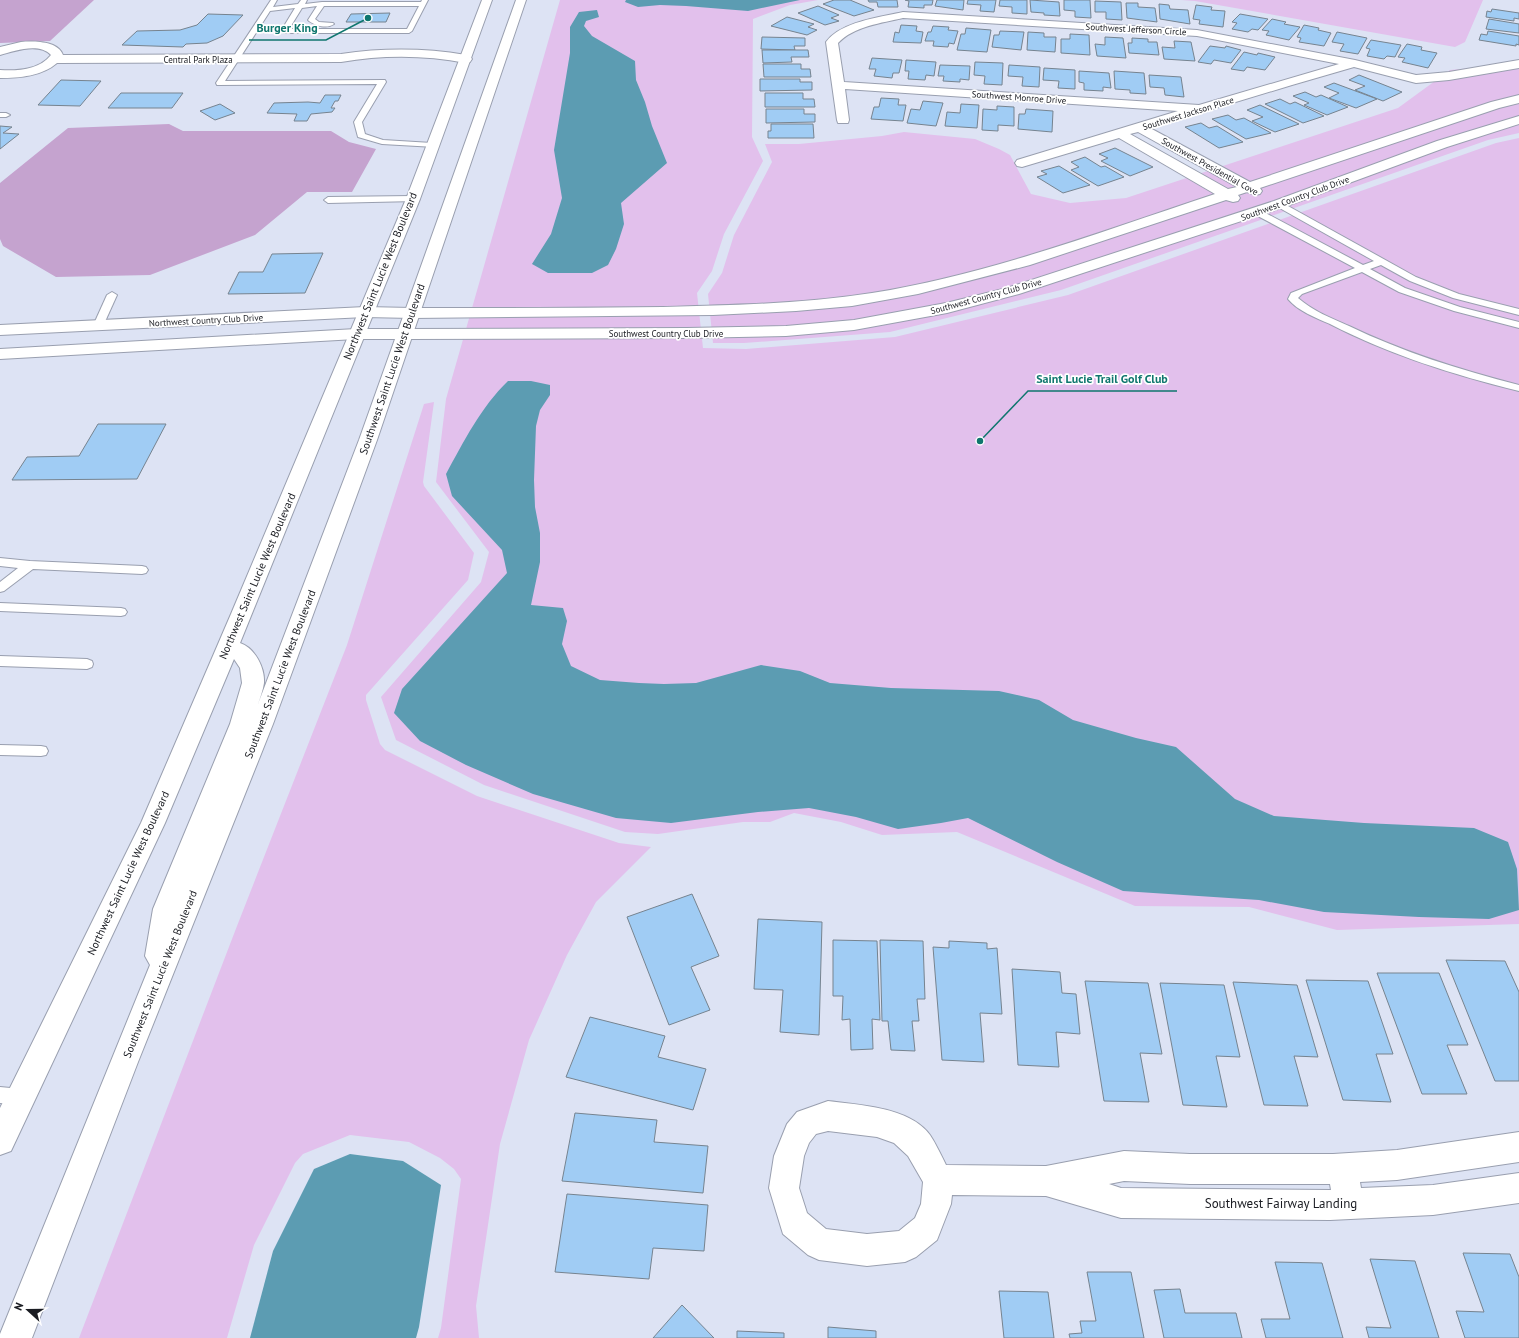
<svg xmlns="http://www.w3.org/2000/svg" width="1519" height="1338" viewBox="0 0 1519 1338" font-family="'PT Sans',sans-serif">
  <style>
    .green { fill: #e2c0ec }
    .forest { fill: #c5a3cf }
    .water { fill: #5c9cb2 }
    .building { fill: #a0ccf4; stroke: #76838f }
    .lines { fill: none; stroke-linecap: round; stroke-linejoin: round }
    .service-casing { stroke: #999faf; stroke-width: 2 }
    .minor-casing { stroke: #999faf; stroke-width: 2 }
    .tertiary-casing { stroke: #999faf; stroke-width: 2 }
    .secondary-casing { stroke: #999faf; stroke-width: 2 }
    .service { fill: #fff; fill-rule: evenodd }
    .minor { fill: #fff; fill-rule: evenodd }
    .tertiary { fill: #fff; fill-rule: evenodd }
    .secondary { fill: #fff; fill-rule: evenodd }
    .labels { text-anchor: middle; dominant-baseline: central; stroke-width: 3.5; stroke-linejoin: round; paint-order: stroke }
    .far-street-label { font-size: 9px; fill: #1a1c22; stroke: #fff }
    .street-label { font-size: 11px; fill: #1a1c22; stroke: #fff }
    .near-street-label { font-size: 13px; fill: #1a1c22; stroke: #fff }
    .leader { fill: none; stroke: #0f766e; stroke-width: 1.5 }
    .callout-dot { fill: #0f766e; stroke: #fff; stroke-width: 1.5 }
    .callout-label { font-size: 12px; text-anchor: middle; font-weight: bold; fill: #0f766e; stroke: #fff; stroke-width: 3.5; stroke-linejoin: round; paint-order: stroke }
  </style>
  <rect width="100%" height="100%" fill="#dde3f4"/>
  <!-- green -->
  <g class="green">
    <polygon points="560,0 818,0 790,5 753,19 752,137 763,161 724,234 712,271 697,293 703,348 746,349 895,337 1068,295 1496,143 1519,138 1519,924 1337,930 1249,907 1135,906 957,832 882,835 841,822 794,813 770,822 743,822 658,834 625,832 484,785 396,740 381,697 481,582 489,552 436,482 446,399"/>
    <polygon points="1181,0 1483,0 1465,42 1455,47 1195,1"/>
    <polygon points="1519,64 1519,133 1488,140 1061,290 890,332 744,343 713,343 708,294 722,273 734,235 772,162 765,144 799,144 882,136 904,132 975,139 999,149 1010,155 1031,194 1070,203 1126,198 1398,108 1450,70"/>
    <polygon points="434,402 423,482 424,486 474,553 468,580 366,695 366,700 380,744 385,750 477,796 619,843 651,847 596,902 567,955 529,1040 500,1144 476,1306 479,1338 438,1338 441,1328 461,1179 454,1169 440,1158 409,1142 350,1135 303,1154 295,1163 254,1245 227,1338 79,1338 237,926 347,645 424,404"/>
  </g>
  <!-- forest -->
  <g class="forest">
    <polygon points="0,0 94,0 50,41 0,43"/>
    <polygon points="169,124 183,131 331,131 349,142 376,149 352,192 307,192 255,235 150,275 56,277 3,246 0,239 0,183 68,128"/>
  </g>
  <!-- water -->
  <g class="water">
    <polygon points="626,0 800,0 748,11 686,6 660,5 638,7 625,2"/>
    <polygon points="597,10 599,17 586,21 584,26 592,36 635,61 636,80 645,102 652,126 667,163 621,203 624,224 616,249 608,265 592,273 548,273 532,264 551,234 562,198 554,150 570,53 570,27 579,12"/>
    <path d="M508 381H531L550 385V395L540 410 536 426 534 480 535 507 540 533V562L531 605 563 608 567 621 562 644 571 666 600 680 639 683 664 684 696 683 761 665 800 671 830 683 891 688 999 691 1039 700 1073 720 1136 738 1176 747 1235 799 1274 816 1364 823 1474 828 1508 842 1517 869 1519 910 1489 919 1419 917 1324 912 1259 900 1123 891 1057 862 968 818 941 823 898 829 856 817 809 808 758 812 671 823 616 818 533 794 466 765 420 741 394 713 402 689 507 573 502 550 452 496 446 474C464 441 481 407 508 381Z"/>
    <polygon points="350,1154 403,1161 441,1185 419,1327 416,1338 250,1338 273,1251 314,1169"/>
  </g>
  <!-- building -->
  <g class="building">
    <polygon points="834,0 850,0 874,10 854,16 823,4"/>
    <polygon points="868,0 897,0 898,7 878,7 877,2 869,2"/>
    <polygon points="905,0 933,0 932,5 924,5 924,8 908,7 909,1"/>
    <polygon points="937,0 964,0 963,10 935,6"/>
    <polygon points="968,0 996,0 994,12 980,11 981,5 967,4"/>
    <polygon points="1000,0 1027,0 1027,14 1012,13 1012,7 999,6"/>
    <polygon points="1030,0 1059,2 1060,16 1044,15 1044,13 1031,12"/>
    <polygon points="1064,0 1090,0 1091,18 1075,17 1075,11 1064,10"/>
    <polygon points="1095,1 1121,2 1122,20 1106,19 1106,12 1095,12"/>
    <polygon points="1126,3 1138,3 1138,7 1155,8 1157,22 1127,18"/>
    <polygon points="1159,4 1169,5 1170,9 1188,10 1190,24 1160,19"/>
    <polygon points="1196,5 1212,7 1211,10 1225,11 1223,27 1199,24 1200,20 1193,19"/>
    <polygon points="818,6 839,15 831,18 839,21 825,25 798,13"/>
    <polygon points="1492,9 1519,13 1519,19 1514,18 1514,21 1486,17 1487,11 1491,12"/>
    <polygon points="390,13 386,22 346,22 351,14"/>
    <polygon points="208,14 243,15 223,36 207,43 186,44 183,47 122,45 137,31 180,30 197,25"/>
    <polygon points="1240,14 1268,19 1258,30 1252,29 1248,32 1232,29 1237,23 1232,22"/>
    <polygon points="787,17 814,24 808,27 817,30 807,35 771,26"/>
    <polygon points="1272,19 1286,22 1284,24 1300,27 1289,40 1266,35 1269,31 1262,30"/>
    <polygon points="1489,19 1519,24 1519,33 1486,29"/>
    <polygon points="901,25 917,26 916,31 923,32 921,43 893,42 895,32 899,33"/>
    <polygon points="1304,25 1319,28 1318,30 1331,33 1324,46 1299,42 1301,38 1297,37"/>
    <polygon points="933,26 949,27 948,30 958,31 954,44 949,43 948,47 933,46 934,41 925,41 928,32 931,32"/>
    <polygon points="966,28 991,30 987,52 957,50 961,34 965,34"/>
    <polygon points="1000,31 1024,32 1021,50 992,47 994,35 999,35"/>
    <polygon points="1488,31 1519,36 1519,45 1516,44 1516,46 1479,40 1481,34 1487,35"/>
    <polygon points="1028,32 1044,33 1044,37 1056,37 1055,52 1027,50"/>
    <polygon points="1337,32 1367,38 1358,54 1340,51 1344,44 1332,42"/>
    <polygon points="1070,34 1089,35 1090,55 1061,53 1061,39 1070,39"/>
    <polygon points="762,37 805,38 805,46 794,46 795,50 761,49"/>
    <polygon points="1105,37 1123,38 1126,58 1097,56 1095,44 1105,45"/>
    <polygon points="1132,38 1148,39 1148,42 1157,42 1159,55 1129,53 1128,43 1132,43"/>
    <polygon points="1371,40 1401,45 1395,57 1387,56 1384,59 1367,56 1370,49 1366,48"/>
    <polygon points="1174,41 1191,42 1195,61 1164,59 1162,47 1175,48"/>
    <polygon points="1407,44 1422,47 1421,50 1437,53 1428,68 1402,62 1405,58 1398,57"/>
    <polygon points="1210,46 1225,48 1226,46 1241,50 1231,63 1214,60 1211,64 1198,62"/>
    <polygon points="762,50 808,50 809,57 791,57 792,62 763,63"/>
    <polygon points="1244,52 1257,55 1258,53 1275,57 1265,70 1247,67 1244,71 1231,69"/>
    <polygon points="872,58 902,60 899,73 893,73 892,78 874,76 876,69 869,69"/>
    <polygon points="906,60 936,62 934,76 926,75 925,80 908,79 909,71 905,71"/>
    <polygon points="975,62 1003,63 1002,85 984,84 985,76 974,75"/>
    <polygon points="763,64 801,64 801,69 810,69 811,77 764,77"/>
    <polygon points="940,65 970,66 969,80 960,79 960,82 943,81 944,76 938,76"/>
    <polygon points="1009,65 1040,67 1039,87 1022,86 1023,77 1008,76"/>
    <polygon points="1044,68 1075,70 1075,89 1058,88 1059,81 1043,80"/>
    <polygon points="1079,71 1109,73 1111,88 1103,87 1103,91 1084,90 1084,83 1079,82"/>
    <polygon points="1114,71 1144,73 1146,94 1130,93 1130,90 1115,89"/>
    <polygon points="1149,75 1181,77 1184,97 1165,95 1164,88 1150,87"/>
    <polygon points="1359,75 1402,92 1383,101 1355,90 1365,86 1349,80"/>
    <polygon points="760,79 800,79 800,82 812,82 812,90 760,91"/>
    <polygon points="61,80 101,81 80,106 38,105"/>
    <polygon points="1334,83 1377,99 1356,108 1329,98 1339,93 1324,87"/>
    <polygon points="1305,92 1316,97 1321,95 1348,107 1327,115 1304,105 1309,103 1293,96"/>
    <polygon points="121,93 183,93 172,108 108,108"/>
    <polygon points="765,93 803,93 803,99 814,99 815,107 765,107"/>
    <polygon points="325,95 341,95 338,101 335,101 331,108 335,108 332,112 311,114 307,121 294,121 297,114 267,113 274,103 308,102 320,103"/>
    <polygon points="881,98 899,99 898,105 906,105 903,121 871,119 874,107 879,107"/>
    <polygon points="1280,99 1290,104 1295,102 1324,116 1303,123 1265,104"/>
    <polygon points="923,101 943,103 936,126 907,123 911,109 920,110"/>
    <polygon points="220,104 235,113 215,120 200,111"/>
    <polygon points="961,104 979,105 977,128 945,126 947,112 960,113"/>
    <polygon points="1260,105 1299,124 1275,132 1252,121 1263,117 1247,110"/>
    <polygon points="997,106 1014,107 1014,126 998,125 998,131 982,130 983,109 997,110"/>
    <polygon points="766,109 804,109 804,114 815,114 815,122 766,123"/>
    <polygon points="1026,109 1053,111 1052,132 1018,129 1019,114 1025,114"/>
    <polygon points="1228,115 1236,120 1244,118 1271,133 1246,139 1212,119"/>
    <polygon points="1201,123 1209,128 1217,126 1243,142 1219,148 1185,127"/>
    <polygon points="771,124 813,124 814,138 768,138 768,131 771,131"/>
    <polygon points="0,126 12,127 3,133 19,134 0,149"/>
    <polygon points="1115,148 1153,167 1130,176 1101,161 1108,158 1099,154"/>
    <polygon points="1085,157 1101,167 1105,166 1124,177 1098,186 1071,170 1079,167 1071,162"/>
    <polygon points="1059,166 1090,185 1063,193 1037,177 1047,174 1041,171"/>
    <polygon points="323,253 305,293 228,294 239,272 263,272 272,254"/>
    <polygon points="98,424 166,424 137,479 12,480 27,457 79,456"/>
    <polygon points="692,894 719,956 691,967 710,1010 669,1025 627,917"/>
    <polygon points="758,919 822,922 819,1035 780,1032 783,990 754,989"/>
    <polygon points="833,940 877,941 880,1020 872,1019 873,1049 851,1050 850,1019 842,1020 843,996 833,996"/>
    <polygon points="880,940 923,941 925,999 917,999 919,1021 912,1021 915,1051 891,1050 888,1021 882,1021"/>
    <polygon points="949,941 987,943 987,949 997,948 1002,1014 980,1013 984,1062 942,1060 933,947 949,948"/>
    <polygon points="1446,960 1505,961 1519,992 1519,1081 1495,1081"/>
    <polygon points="1012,969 1060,972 1062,993 1076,994 1080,1034 1056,1032 1059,1067 1018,1065"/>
    <polygon points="1377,973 1439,973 1468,1045 1447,1045 1467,1094 1422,1094"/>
    <polygon points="1306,980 1368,981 1393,1054 1376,1054 1391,1102 1343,1100"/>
    <polygon points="1085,981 1148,983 1162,1054 1140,1053 1149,1102 1104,1101"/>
    <polygon points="1233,982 1297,985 1318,1057 1294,1056 1308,1106 1264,1105"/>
    <polygon points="1160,983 1224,985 1240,1057 1216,1056 1227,1107 1183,1105"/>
    <polygon points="590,1017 665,1036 658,1057 706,1069 693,1110 566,1077"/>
    <polygon points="575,1113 657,1120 654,1142 708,1146 703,1193 562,1181"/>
    <polygon points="567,1194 708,1205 704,1251 653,1248 649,1279 555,1272"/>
    <polygon points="1463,1253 1510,1254 1519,1277 1519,1338 1465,1338 1456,1311 1484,1312"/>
    <polygon points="1370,1259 1415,1261 1439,1338 1369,1338 1366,1327 1391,1328"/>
    <polygon points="1275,1262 1322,1263 1343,1338 1266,1338 1261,1319 1290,1319"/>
    <polygon points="1087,1272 1131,1272 1144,1338 1070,1338 1069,1334 1082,1333 1080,1321 1096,1321"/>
    <polygon points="1180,1289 1185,1313 1236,1313 1242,1338 1164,1338 1154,1290"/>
    <polygon points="999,1291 1048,1292 1054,1338 1004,1338"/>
    <polygon points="682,1305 714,1338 653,1338"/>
    <polygon points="828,1327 876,1331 876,1338 828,1338"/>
    <polygon points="737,1331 784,1333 784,1338 737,1338"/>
  </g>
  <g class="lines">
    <defs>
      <g id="service">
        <path d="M271 0H277L273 7 298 4 301 0H307L305 4 322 2H421L422 0H428L412 31 409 33H284L281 31 295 8 270 11 225 81 385 80 386 82 362 122 365 134 383 140 432 143H435V147L382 144 358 137 354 122 377 84 217 85 216 83ZM317 6 308 20 309 21C316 26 327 29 334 24L333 23 319 22 315 19 324 6H419L407 29H289L302 8Z"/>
        <polygon points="0,113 6,113 10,115 6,117 0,117"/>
        <polygon points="413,196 417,199 416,201 328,203 324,200 328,197"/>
        <path d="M1279 201 1416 277 1459 294 1519 309V315L1453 298 1410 281 1381 265 1370 269 1405 288 1460 307 1519 322V328L1454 311 1399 292 1362 272 1302 294 1298 298C1313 311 1331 318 1349 326 1403 352 1460 370 1519 385V391C1454 375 1390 355 1330 324 1316 318 1298 311 1288 299L1291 293 1355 268 1254 214 1253 212 1254 210H1260L1363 265 1374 261 1276 206 1275 204Z"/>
        <polygon points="112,292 117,295 103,326 98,329 95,328 93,326 107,295"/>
        <polygon points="0,558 30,561 142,566 146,567 148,570 146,573 142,574 33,569 4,591 0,592 0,582 18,568 0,566"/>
        <polygon points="0,603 121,608 125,609 127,612 125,615 121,616 0,611"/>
        <polygon points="0,656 87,659 92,661 93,664 92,667 87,669 0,666"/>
        <polygon points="0,745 41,746 46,747 48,751 46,755 41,756 0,755"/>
        <polygon points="0,1087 21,1089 27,1091 30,1097 27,1103 21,1105 0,1103"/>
      </g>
      <g id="minor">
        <path d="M903 12 1197 30 1355 60 1416 75 1449 72 1519 60V68L1449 80 1416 83 1354 67 1292 85 1150 128 1250 182 1491 102 1519 95V103L1499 108 1260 188 1262 191 1260 194 1255 195 1247 192 1238 195 1240 198 1238 201 1233 202 1226 200 1030 265 918 294 852 306 796 311 713 315 412 318 406 316 404 313 406 310 412 308C496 308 579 308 663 307 733 305 803 304 872 293 990 274 1103 231 1215 194L1119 138 1022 167 1017 166 1015 163 1017 160 1178 111 845 89 849 120 848 123H838L837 120 826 42C840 22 880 17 903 12ZM903 18 1197 36 1339 64 1199 105 844 82 838 43C854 26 882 23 903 18ZM1138 132 1237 187 1228 189 1130 134Z"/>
        <path d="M21 42C34 41 58 41 63 55L341 54C382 48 425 48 466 55L470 56 472 59 470 62 466 63C425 55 382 55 341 62L57 63C42 76 20 78 0 78V70C18 71 39 70 51 55 39 42 14 51 0 55V47Z"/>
        <polygon points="1519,116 1519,124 1447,147 1284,207 1019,294 947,313 854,330 786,336 687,338 405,339 399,337 397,334 399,331 405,329 687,328 786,326 854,320 946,303 1007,288 1274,201 1437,141"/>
        <path d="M828 1101C859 1105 910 1107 930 1135 936 1144 941 1155 946 1165L1046 1166 1124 1151 1190 1154H1333L1397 1150 1519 1132V1162L1397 1180 1360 1182 1361 1188 1433 1185 1519 1173V1203L1433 1215 1330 1220 1121 1218 1046 1196 952 1195 951 1204 937 1240 916 1257 905 1262 867 1266 819 1260 808 1255 783 1234 769 1188 774 1156 787 1124 797 1112ZM828 1131 877 1137 894 1143 908 1156 923 1182 921 1204 915 1218 899 1231 867 1234 826 1229 807 1213 799 1188 804 1156 809 1143 816 1134ZM1124 1181 1190 1184H1330L1331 1190 1121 1188 1109 1184Z"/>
      </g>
      <g id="tertiary">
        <polygon points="365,307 412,308 418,310 420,313 418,316 412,318 365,317 0,335 0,325"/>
        <polygon points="356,329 405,329 411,331 413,334 411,337 405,339 356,339 0,359 0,349"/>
      </g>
      <path id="secondary" d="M482 0H492L420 199 240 643C255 648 265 668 264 683 263 690 260 698 258 704L359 440 516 0H526L377 440 273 724 138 1062 32 1338H0V1334L150 965 145 956 153 909 230 724 242 683 240 668 234 659 165 823 11 1151 0 1155V1108L141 823 231 614 406 199Z"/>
    </defs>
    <!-- service casing -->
    <use href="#service" class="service-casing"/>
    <!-- minor casing -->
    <use href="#minor" class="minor-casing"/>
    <!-- tertiary casing -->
    <use href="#tertiary" class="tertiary-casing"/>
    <!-- secondary casing -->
    <use href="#secondary" class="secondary-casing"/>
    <!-- service -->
    <use href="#service" class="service"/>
    <!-- minor -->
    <use href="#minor" class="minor"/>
    <!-- tertiary -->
    <use href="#tertiary" class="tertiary"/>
    <!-- secondary -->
    <use href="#secondary" class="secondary"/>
  </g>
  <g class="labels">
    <!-- far-street labels -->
    <g class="far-street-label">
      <text transform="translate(1136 29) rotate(3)">Southwest Jefferson Circle</text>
      <text x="198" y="59">Central Park Plaza</text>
      <text transform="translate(1019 97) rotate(4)">Southwest Monroe Drive</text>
      <text transform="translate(1188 113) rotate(-17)">Southwest Jackson Place</text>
      <text transform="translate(1210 166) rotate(29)">Southwest Presidential Cove</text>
      <text transform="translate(1295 198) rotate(-20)">Southwest Country Club Drive</text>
      <text transform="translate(986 296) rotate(-15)">Southwest Country Club Drive</text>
      <text transform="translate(206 320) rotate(-3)">Northwest Country Club Drive</text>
      <text x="666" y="333">Southwest Country Club Drive</text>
    </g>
    <!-- street labels -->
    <g class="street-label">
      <text transform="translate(380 276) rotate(-68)">Northwest Saint Lucie West Boulevard</text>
      <text transform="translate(392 369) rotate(-71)">Southwest Saint Lucie West Boulevard</text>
      <text transform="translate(257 576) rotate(-67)">Northwest Saint Lucie West Boulevard</text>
      <text transform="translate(280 674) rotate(-69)">Southwest Saint Lucie West Boulevard</text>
      <text transform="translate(128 873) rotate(-65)">Northwest Saint Lucie West Boulevard</text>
      <text transform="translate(160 974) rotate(-68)">Southwest Saint Lucie West Boulevard</text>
    </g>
    <!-- near-street labels -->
    <g class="near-street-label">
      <text x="1281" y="1203">Southwest Fairway Landing</text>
    </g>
  </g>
  <!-- callouts -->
  <path class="leader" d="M368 18L326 40H249M980 441L1028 391H1177"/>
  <g class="callout-dot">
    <circle cx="368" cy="18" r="4"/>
    <circle cx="980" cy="441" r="4"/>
  </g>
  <g class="callout-label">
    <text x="287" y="32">Burger King</text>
    <text x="1102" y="383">Saint Lucie Trail Golf Club</text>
  </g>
  <!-- north arrow -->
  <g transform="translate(28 1310) rotate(291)" stroke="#ffffff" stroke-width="3" paint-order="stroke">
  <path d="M0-3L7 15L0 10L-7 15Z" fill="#1a1c22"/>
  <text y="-6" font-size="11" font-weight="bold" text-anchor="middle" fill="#1a1c22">N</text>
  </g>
</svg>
